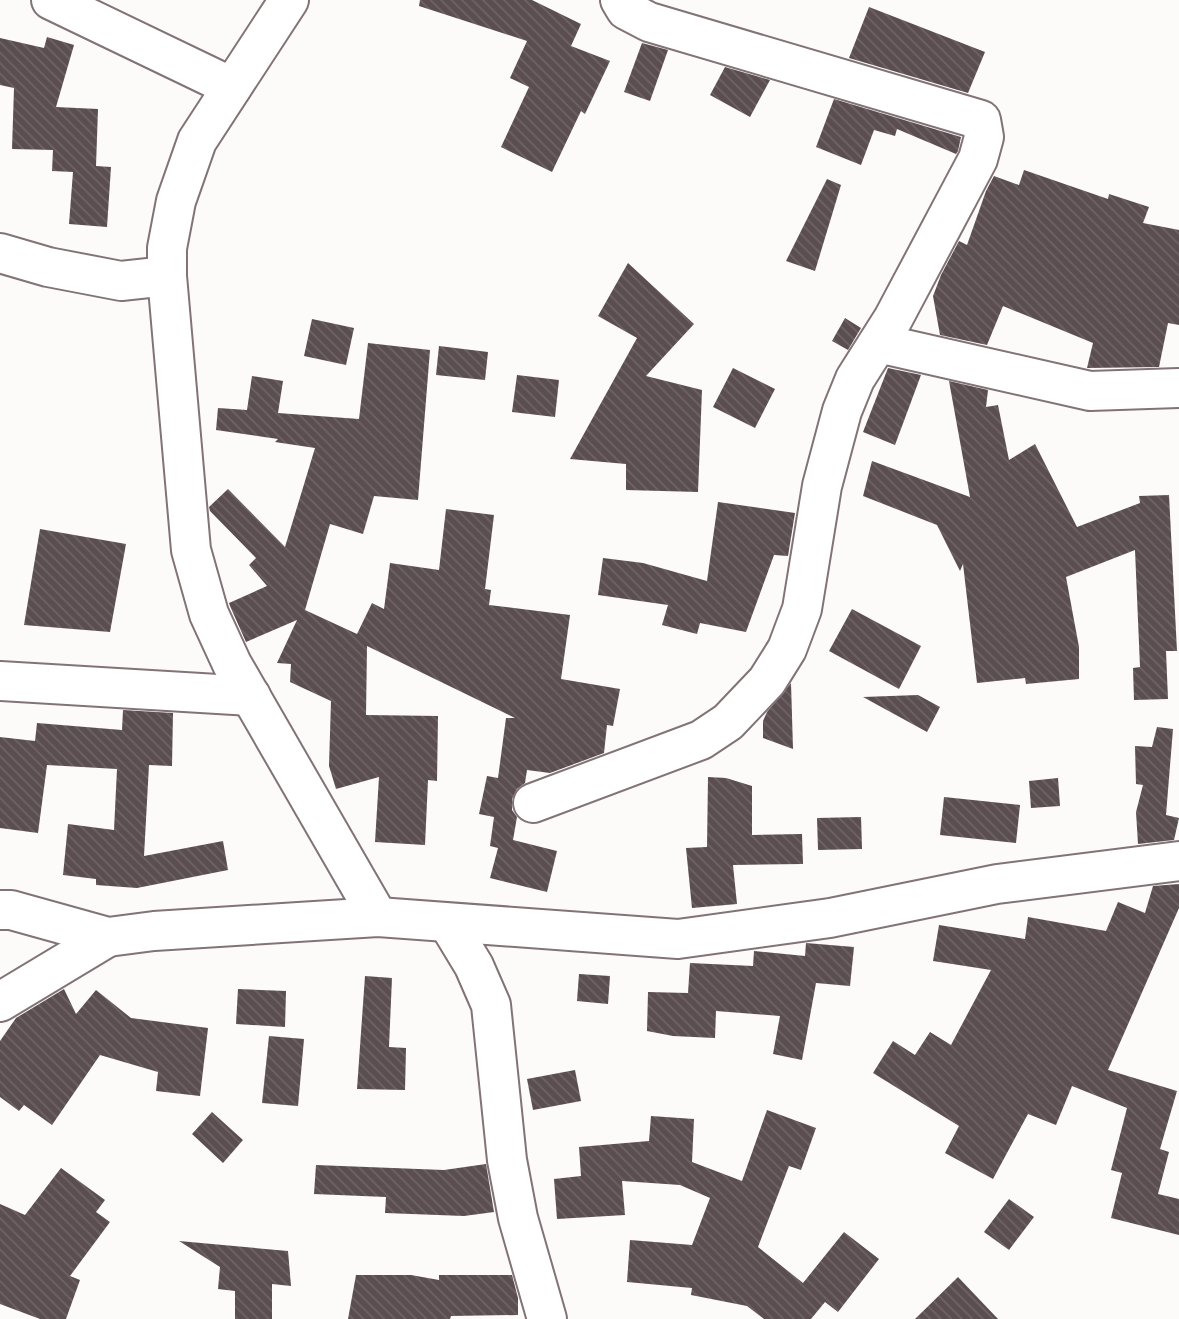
<svg xmlns="http://www.w3.org/2000/svg" width="1179" height="1319" viewBox="0 0 1179 1319" font-family="Overpass,sans-serif">
  <style>
    .building { fill: url(#building-back-hatch) }
    .lines { fill: none; stroke-linecap: round; stroke-linejoin: round }
    .street-casing { stroke: #817376; stroke-width: 42 }
    .street { stroke: #fff; stroke-width: 38 }
  </style>
  <defs>
    <pattern id="building-back-hatch" width="6" height="6" patternUnits="userSpaceOnUse" patternTransform="scale(1.75)"><rect width="6" height="6" fill="#5b4e50"/><path d="M-1 5l2 2M0 0l6 6M5-1l2 2" fill="none" stroke="#6e6365"/></pattern>
  </defs>
  <rect width="100%" height="100%" fill="#fdfafa"/>
  <!-- building -->
  <g class="building">
    <polygon points="420,0 532,0 581,24 571,46 610,61 585,114 581,111 552,172 501,147 529,87 510,78 527,41 419,6"/>
    <polygon points="869,7 985,52 968,93 849,58"/>
    <polygon points="47,37 74,45 56,107 98,109 96,166 111,167 107,227 69,224 73,172 52,171 53,150 12,149 14,88 0,85 0,38 44,48"/>
    <polygon points="642,43 668,50 650,101 624,92"/>
    <polygon points="725,67 770,80 750,117 710,95"/>
    <polygon points="834,99 961,137 958,151 956,154 897,129 895,136 874,130 861,165 816,147"/>
    <polygon points="1024,170 1108,199 1109,194 1149,207 1143,223 1179,230 1179,325 1168,323 1159,367 1087,368 1093,343 1003,306 987,345 940,335 933,296 941,275 959,241 967,245 986,191 994,176 1019,185"/>
    <polygon points="827,179 841,185 815,271 786,261"/>
    <polygon points="628,263 694,324 646,376 702,390 698,492 626,490 626,464 570,459 637,338 598,316"/>
    <polygon points="845,318 861,328 848,350 832,341"/>
    <polygon points="312,319 354,328 346,365 304,356"/>
    <polygon points="368,343 430,350 418,500 374,496 363,534 330,524 305,610 357,634 372,603 384,609 390,563 439,570 446,509 494,515 485,589 491,590 489,605 570,615 561,679 620,689 613,726 607,725 604,753 550,773 527,770 525,783 517,789 512,799 512,810 517,817 513,840 557,851 547,892 490,878 498,848 490,846 494,817 479,814 487,776 498,778 506,718 515,718 367,646 366,715 438,716 437,781 428,780 425,845 375,842 379,777 336,789 329,766 331,701 290,682 291,664 277,663 297,620 246,642 230,606 229,603 267,586 249,565 256,558 210,511 209,507 228,489 285,547 315,448 275,442 278,439 216,430 218,408 247,410 252,376 283,381 278,413 359,419"/>
    <polygon points="439,346 488,352 485,380 436,375"/>
    <polygon points="733,368 775,389 755,428 713,407"/>
    <polygon points="888,368 921,375 895,445 863,432"/>
    <polygon points="517,375 559,380 555,417 512,412"/>
    <polygon points="949,381 988,390 986,407 998,405 1009,460 1035,444 1077,527 1140,503 1139,496 1169,495 1177,651 1166,651 1168,699 1134,700 1133,668 1140,667 1135,550 1066,577 1079,647 1079,679 1026,684 1025,678 977,683 963,564 960,571 937,525 863,496 872,461 970,497"/>
    <polygon points="718,502 795,513 788,556 774,555 746,632 700,623 697,634 662,625 668,605 598,595 603,558 643,563 707,581"/>
    <polygon points="40,529 126,544 110,632 24,625"/>
    <polygon points="852,609 921,646 899,689 829,651"/>
    <polygon points="791,683 793,749 763,738 763,721 767,712"/>
    <polygon points="918,695 940,707 927,732 863,697"/>
    <polygon points="123,710 173,713 172,766 149,765 144,856 223,841 228,870 137,888 96,885 96,879 63,875 68,824 114,830 117,769 47,765 38,833 0,828 0,737 35,741 37,723 122,730"/>
    <polygon points="1157,727 1173,729 1166,815 1179,818 1174,840 1138,844 1136,812 1143,785 1136,784 1135,746 1152,747"/>
    <polygon points="708,777 726,778 752,786 752,835 802,834 803,864 733,865 737,904 692,908 686,848 707,847"/>
    <polygon points="1058,778 1060,806 1031,808 1029,781"/>
    <polygon points="944,797 1020,805 1016,843 940,835"/>
    <polygon points="861,817 862,849 818,850 817,818"/>
    <polygon points="1179,884 1179,908 1108,1070 1177,1091 1160,1149 1169,1152 1158,1194 1179,1199 1179,1235 1111,1218 1122,1173 1111,1170 1127,1108 1072,1086 1056,1125 1028,1114 993,1179 945,1153 959,1126 873,1073 893,1041 915,1055 930,1032 951,1045 991,970 933,961 939,925 1025,939 1028,917 1106,931 1118,902 1145,913 1153,886"/>
    <polygon points="806,943 854,947 850,986 816,983 802,1060 773,1054 780,1016 716,1011 715,1038 673,1036 647,1031 648,992 688,993 690,963 753,966 754,951 805,956"/>
    <polygon points="579,974 610,976 608,1004 577,1001"/>
    <polygon points="365,976 392,978 389,1047 406,1048 405,1090 357,1089"/>
    <polygon points="64,989 76,1014 96,990 131,1018 208,1028 200,1096 156,1091 158,1072 100,1055 52,1125 24,1105 19,1111 0,1097 0,1041 16,1018"/>
    <polygon points="238,989 286,991 285,1027 236,1024"/>
    <polygon points="269,1036 304,1039 298,1106 262,1103"/>
    <polygon points="575,1070 581,1101 533,1110 527,1079"/>
    <polygon points="767,1110 816,1128 801,1170 789,1166 758,1247 803,1283 844,1232 879,1259 838,1312 825,1302 811,1319 764,1319 747,1306 691,1295 692,1288 627,1282 630,1240 692,1245 710,1198 680,1185 622,1181 625,1215 557,1219 554,1179 581,1176 579,1147 649,1141 651,1116 694,1119 692,1162 742,1181"/>
    <polygon points="212,1112 243,1140 223,1163 192,1134"/>
    <polygon points="486,1164 494,1212 464,1216 385,1213 386,1197 314,1194 316,1165 444,1170"/>
    <polygon points="61,1168 105,1200 96,1212 110,1222 70,1276 80,1280 66,1319 40,1319 0,1304 0,1204 25,1215"/>
    <polygon points="1009,1199 1034,1217 1009,1250 984,1232"/>
    <polygon points="179,1241 288,1251 291,1286 272,1284 272,1319 235,1319 235,1291 218,1289 220,1267"/>
    <polygon points="356,1275 411,1275 439,1280 439,1275 512,1275 518,1298 518,1315 451,1316 450,1319 348,1319"/>
    <polygon points="958,1277 998,1319 915,1319"/>
  </g>
  <g class="lines">
    <defs>
      <g id="street">
        <polyline points="51,0 232,87"/>
        <polyline points="289,0 197,141 176,201 167,248 167,276 191,550 209,614 232,664 378,917"/>
        <polyline points="0,253 48,267 121,281 167,276"/>
        <polyline points="878,343 1090,391 1179,388"/>
        <polyline points="0,681 251,696"/>
        <polyline points="533,803 701,740 728,722 767,681 787,649 802,609 822,486 842,411 855,379 893,319 978,159 984,137 981,120 649,22 626,10 620,0"/>
        <polyline points="0,910 11,910 108,937 154,931 378,917 678,939 830,918 997,884 1179,861"/>
        <polyline points="448,923 474,966 491,1005 507,1160 518,1218 547,1319"/>
        <polyline points="0,1002 108,937"/>
      </g>
    </defs>
    <!-- street casing -->
    <use href="#street" class="street-casing"/>
    <!-- street -->
    <use href="#street" class="street"/>
  </g>
</svg>
